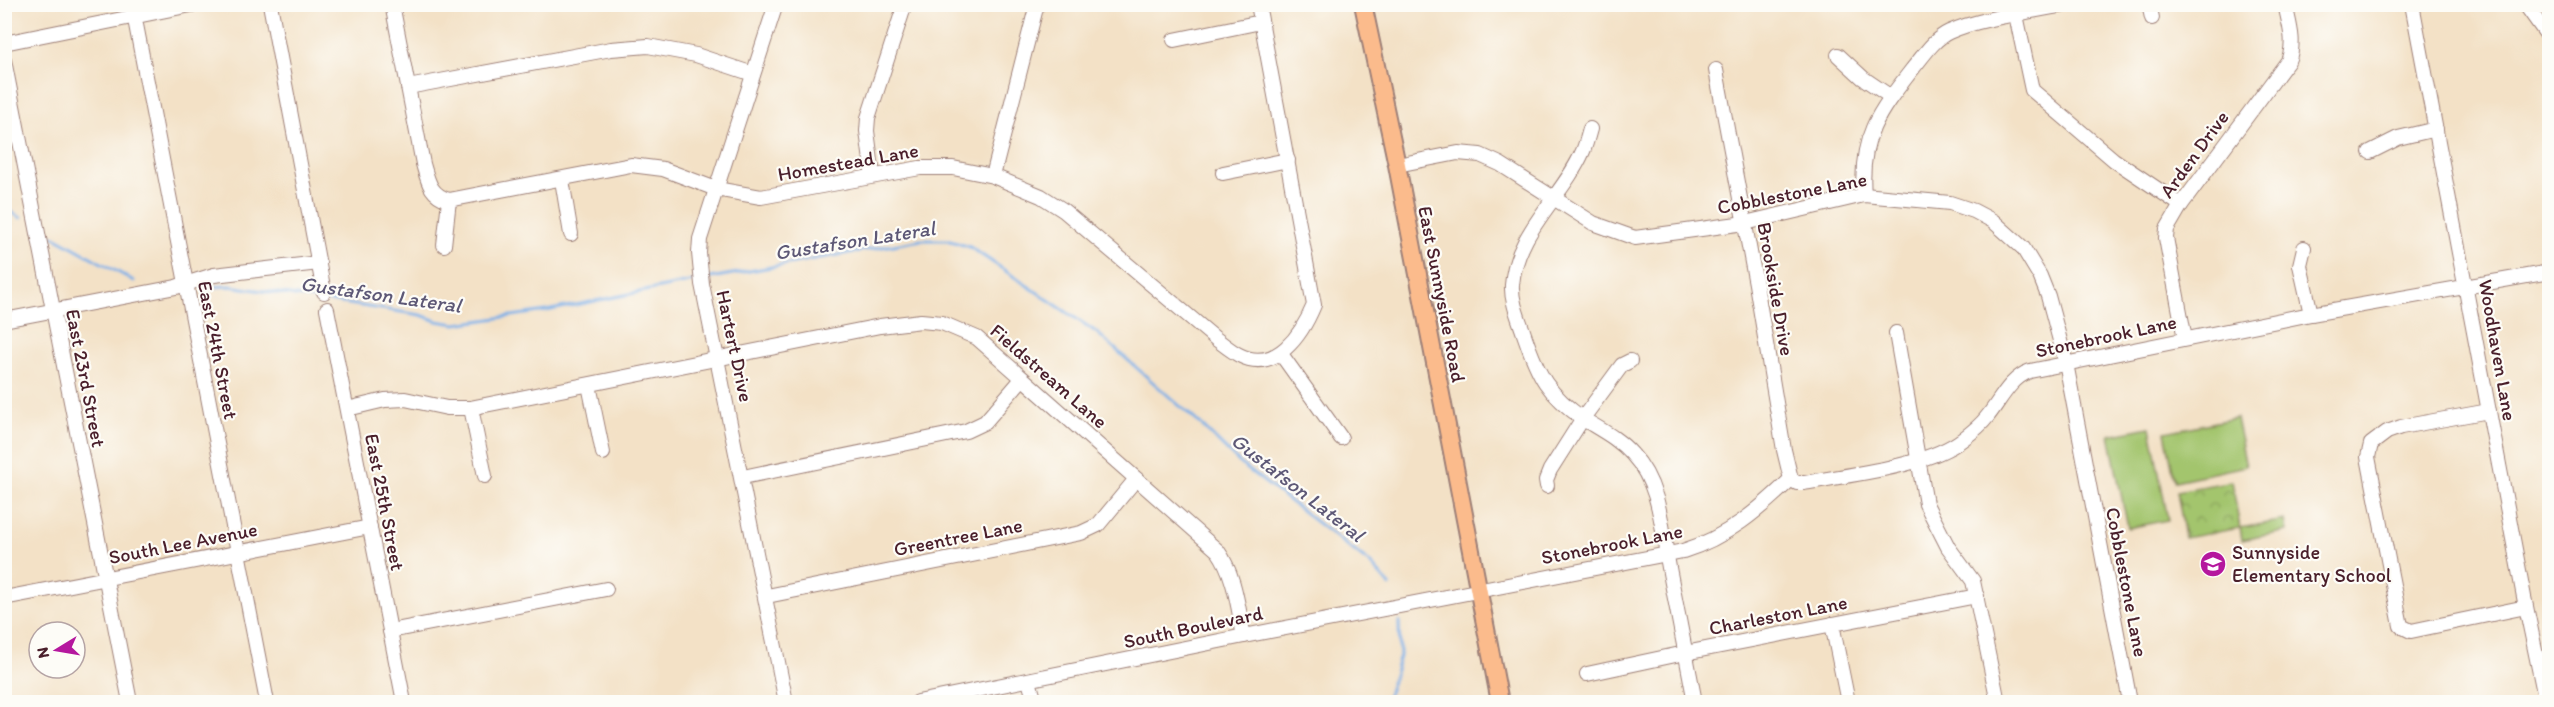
<svg xmlns="http://www.w3.org/2000/svg" width="2554" height="707" viewBox="0 0 2554 707" font-family="Itim,sans-serif">
  <style>
    .park { fill: url(#park-crowns); stroke: #76724c; stroke-width: 1.5 }
    .pitch { fill: #a3c56d; stroke: #76724c; stroke-width: 1.5 }
    .lines { fill: none; stroke-linecap: round; stroke-linejoin: round }
    .stream { stroke: #79aee7; stroke-width: 3 }
    .minor-casing { stroke: #9e8078; stroke-width: 16 }
    .major-casing { stroke: #9e8078; stroke-width: 20 }
    .minor { stroke: #fff; stroke-width: 14 }
    .major { stroke: #fbbb8c; stroke-width: 16 }
    .labels { text-anchor: middle; dominant-baseline: central; stroke-width: 4.5; stroke-linejoin: round; paint-order: stroke }
    .street-label { font-size: 20px; fill: #4a1f2b; stroke: #fdfcf7 }
    .poi-label { font-size: 20px; fill: #4a1f2b; stroke: #fdfcf7; text-anchor: start }
    .water-label { font-size: 21px; font-style: italic; fill: #5d5876; stroke: #fdfcf7 }
  </style>
  <defs>
    <pattern id="park-crowns" width="20" height="18" patternUnits="userSpaceOnUse" patternTransform="scale(1.5)"><rect width="20" height="18" fill="#a3c56d"/><path d="M2 6a3 3 0 1 1 6 0M12 15a3 3 0 1 1 6 0" fill="none" stroke="#879f5a"/></pattern>
  </defs>
  <rect width="100%" height="100%" fill="#fdfcf7"/>
  <filter id="ink" filterUnits="userSpaceOnUse"><feTurbulence type="fractalNoise" baseFrequency=".0167" numOctaves="2"/><feDisplacementMap in="SourceGraphic" scale="12" xChannelSelector="R" yChannelSelector="G"/><feConvolveMatrix kernelMatrix="1 2 1 2 8 2 1 2 1" color-interpolation-filters="sRGB"/></filter>
  <filter id="wash" filterUnits="userSpaceOnUse"><feTurbulence type="fractalNoise" baseFrequency=".008" numOctaves="4" result="noise"/><feDisplacementMap in="SourceGraphic" scale="24" xChannelSelector="R" yChannelSelector="G"/><feGaussianBlur stdDeviation="1.35" result="paint"/><feColorMatrix in="noise" values="0 0 0 0 0 0 0 0 0 0 0 0 0 0 0 0 0 1.4 0 .05"/><feComposite in="paint" operator="in"/></filter>
  <g filter="url(#wash)">
    <rect width="100%" height="100%" fill="#f3e1c6"/>
    <!-- park -->
    <polygon class="park" points="2232,481 2240,528 2185,538 2177,491"/>
    <!-- pitch -->
    <g class="pitch">
      <polygon points="2236,418 2246,466 2175,481 2165,432"/>
      <polygon points="2150,427 2168,520 2128,528 2109,435"/>
      <polygon points="2285,520 2287,531 2242,540 2240,528"/>
    </g>
    <g class="lines">
      <!-- stream -->
      <g class="stream">
        <polyline points="4,208 21,218"/>
        <polyline points="53,236 134,281"/>
        <polyline points="705,279 921,240 947,240 970,247 1096,332 1198,422 1241,464 1370,563 1390,586"/>
        <polyline points="210,287 230,286 421,315 437,321 456,324 546,311 699,280"/>
        <polyline points="1386,702 1400,656 1399,622"/>
      </g>
    </g>
  </g>
  <g filter="url(#ink)">
    <g class="lines">
      <defs>
        <g id="minor">
          <polyline points="132,4 267,702"/>
          <polyline points="270,4 324,292"/>
          <path d="M392 4 423 164C428 181 430 195 449 200L631 165 663 169 716 189 761 197 920 168H953L993 176 1041 196 1063 210 1216 339C1223 344 1231 351 1239 355 1276 374 1302 334 1314 305L1258 4"/>
          <polyline points="776,4 700,239 699,253 702,284 786,702"/>
          <polyline points="2149,4 2152,18"/>
          <polyline points="2412,4 2524,597 2546,702"/>
          <polyline points="2525,4 2550,39"/>
          <polyline points="2016,15 2032,90 2114,160 2181,205"/>
          <polyline points="1174,40 1261,22"/>
          <polyline points="4,43 196,4"/>
          <polyline points="1838,55 1863,78 1891,97"/>
          <polyline points="4,60 130,702"/>
          <polyline points="1716,70 1756,284 1784,450 1791,479"/>
          <polyline points="408,87 611,49 648,46 696,55 753,74"/>
          <path d="M1590 129C1588 136 1586 144 1583 151 1563 197 1516 231 1512 285 1511 301 1519 319 1524 334 1538 375 1547 394 1585 420 1601 430 1619 439 1632 454 1662 486 1662 533 1670 573 1678 616 1687 659 1695 702"/>
          <polyline points="2370,152 2398,138 2436,129"/>
          <polyline points="1397,165 1458,153 1480,155 1500,164 1593,223 1635,238 1745,223 1864,195 1950,203 1974,211 1993,221 2023,248 2040,276 2048,296 2066,363 2130,702"/>
          <polyline points="1223,173 1288,160"/>
          <polyline points="873,176 867,131 868,118 905,4"/>
          <polyline points="993,176 1037,4"/>
          <polyline points="562,180 571,234"/>
          <path d="M1864 195C1859 136 1879 112 1914 67 1924 55 1934 39 1949 32 1979 18 2035 11 2070 4"/>
          <polyline points="444,245 449,200"/>
          <polyline points="2304,248 2300,265 2311,314"/>
          <polyline points="327,309 404,702"/>
          <polyline points="4,320 176,287 214,275 319,263"/>
          <polyline points="1896,333 1926,504 1948,547 1973,581 1998,702"/>
          <path d="M2185 339 2166 238 2167 229 2181 205 2288 61C2296 42 2289 24 2285 4"/>
          <polyline points="1281,354 1341,438"/>
          <polyline points="589,385 603,453"/>
          <polyline points="471,408 485,476"/>
          <path d="M347 409 385 400 405 399 447 408H470L880 326 921 321 942 323 977 338 1218 551C1235 575 1238 608 1244 636"/>
          <polyline points="2489,411 2401,427 2387,432 2371,444 2368,457 2401,626 2411,631 2526,607"/>
          <polyline points="743,477 966,431 985,422 1022,379"/>
          <path d="M1791 479 1797 483H1804C1850 474 1927 467 1963 439 1971 433 1981 425 1987 417 2000 401 2010 378 2030 371L2311 314 2550 272"/>
          <polyline points="1547,486 1546,480 1550,470 1583,418 1622,365 1630,361"/>
          <polyline points="767,596 1081,533 1098,525 1136,479"/>
          <polyline points="4,598 370,527"/>
          <polyline points="1832,624 1848,702"/>
          <polyline points="390,631 606,589"/>
          <polyline points="1587,674 1685,653 1977,596"/>
          <polyline points="1029,681 1035,702"/>
          <path d="M918 702 1244 636 1683 551C1726 538 1759 510 1791 479"/>
        </g>
        <polyline id="major" points="1363,4 1397,165 1500,702"/>
      </defs>
      <!-- minor casing -->
      <use href="#minor" class="minor-casing"/>
      <!-- major casing -->
      <use href="#major" class="major-casing"/>
      <!-- minor -->
      <use href="#minor" class="minor"/>
      <!-- major -->
      <use href="#major" class="major"/>
    </g>
  </g>
  <!-- icons -->
  <defs>
    <symbol id="school-disc" viewBox="-11 -11 22 22"><circle r="9.5" fill="#b5179e" stroke="#fdfcf7"/><path d="M0-5L7-2L0 1L-7-2ZM-4 1L0 2.5L4 1V4Q0 6-4 4Z" fill="#fff"/></symbol>
  </defs>
  <g fill-rule="evenodd">
    <use href="#school-disc" x="2198" y="549" width="30" height="30"/>
  </g>
  <g class="labels">
    <!-- street labels -->
    <g class="street-label">
      <text transform="translate(2194 154) rotate(-54)">Arden Drive</text>
      <text transform="translate(848 162) rotate(-10)">Homestead Lane</text>
      <text transform="translate(1792 193) rotate(-11)">Cobblestone Lane</text>
      <text transform="translate(1776 289) rotate(80)">Brookside Drive</text>
      <text transform="translate(1442 294) rotate(79)">East Sunnyside Road</text>
      <text transform="translate(2106 336) rotate(-12)">Stonebrook Lane</text>
      <text transform="translate(735 346) rotate(78)">Hartert Drive</text>
      <text transform="translate(218 350) rotate(79)">East 24th Street</text>
      <text transform="translate(2498 350) rotate(80)">Woodhaven Lane</text>
      <text transform="translate(1049 376) rotate(41)">Fieldstream Lane</text>
      <text transform="translate(86 378) rotate(79)">East 23rd Street</text>
      <text transform="translate(385 502) rotate(79)">East 25th Street</text>
      <text transform="translate(958 537) rotate(-11)">Greentree Lane</text>
      <text transform="translate(183 543) rotate(-11)">South Lee Avenue</text>
      <text transform="translate(1612 544) rotate(-11)">Stonebrook Lane</text>
      <text transform="translate(2127 582) rotate(79)">Cobblestone Lane</text>
      <text transform="translate(1778 615) rotate(-11)">Charleston Lane</text>
      <text transform="translate(1193 627) rotate(-12)">South Boulevard</text>
    </g>
    <!-- poi labels -->
    <g class="poi-label">
      <text x="2232" y="552">Sunnyside<tspan x="2232" dy="23">Elementary School</tspan></text>
    </g>
    <!-- water labels -->
    <g class="water-label">
      <text transform="translate(855 240) rotate(-9)">Gustafson Lateral</text>
      <text transform="translate(381 294) rotate(8)">Gustafson Lateral</text>
      <text transform="translate(1298 487) rotate(38)">Gustafson Lateral</text>
    </g>
  </g>
  <!-- margin -->
  <rect width="2554" height="707" fill="none" stroke="#fdfcf7" stroke-width="24"/>
  <!-- north arrow -->
  <g transform="translate(57 650) rotate(259)"><circle r="28" fill="#fdfcf7" stroke="#b5a4a5" stroke-width="1.5"/>
  <path d="M0-4.5L10 22L0 15L-10 22Z" fill="#b5179e"/>
  <text y="-9" font-size="16" font-weight="bold" text-anchor="middle" fill="#4a1f2b">N</text>
  </g>
</svg>
